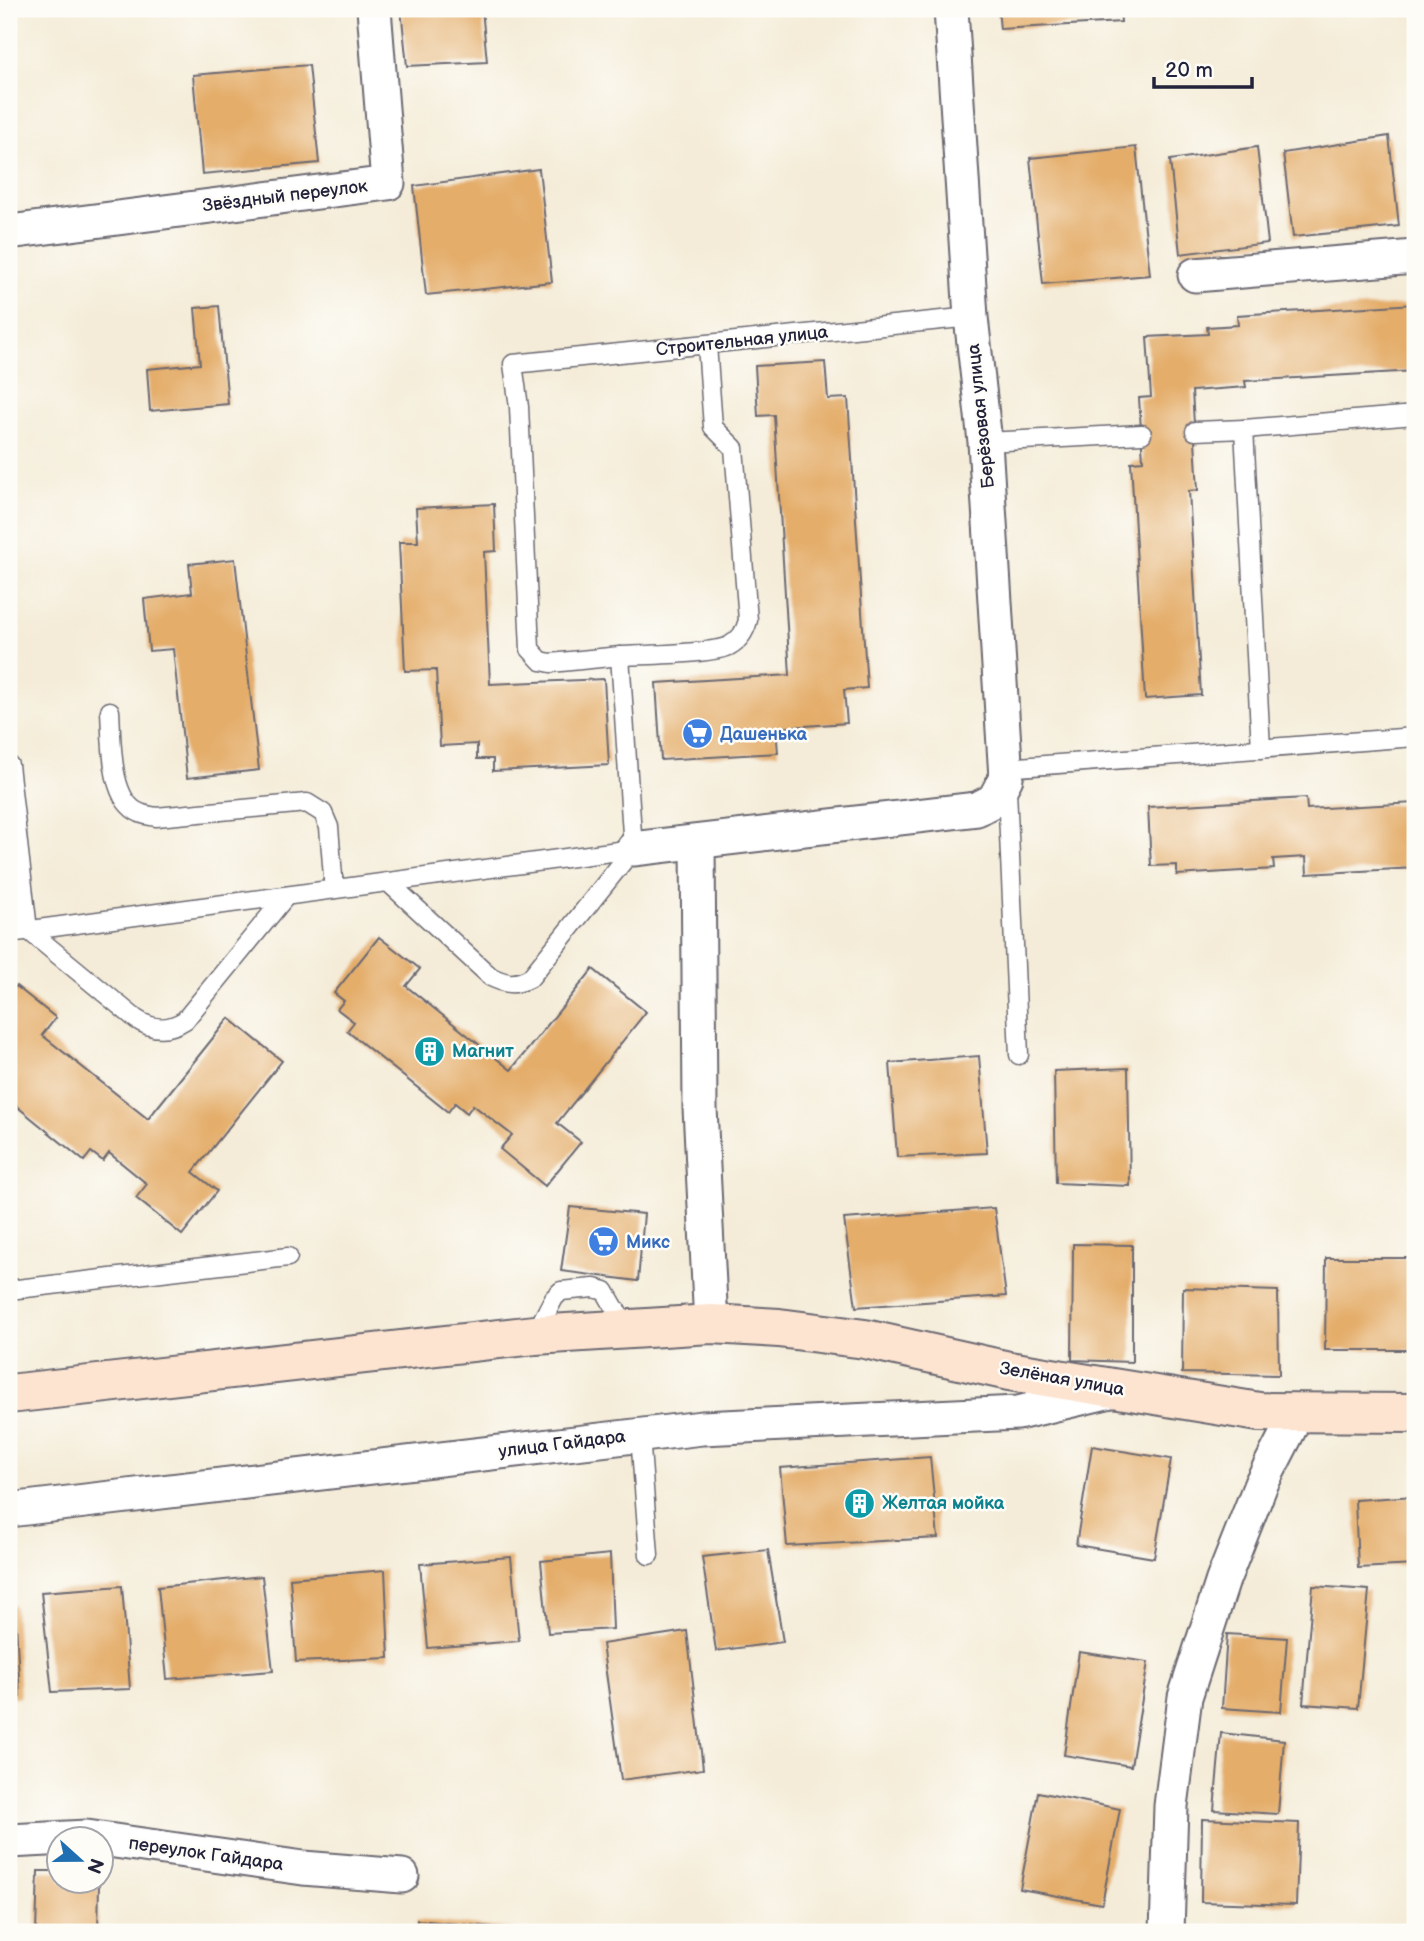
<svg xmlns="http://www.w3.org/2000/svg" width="1424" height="1941" viewBox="0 0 1424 1941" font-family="'Balsamiq Sans',sans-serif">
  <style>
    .building { fill: #e4ad6b }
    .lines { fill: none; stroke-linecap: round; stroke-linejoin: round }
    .service-casing { stroke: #6c6972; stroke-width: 21 }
    .minor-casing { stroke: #6c6972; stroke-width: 37 }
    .secondary-casing { stroke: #6c6972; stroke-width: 42 }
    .service { stroke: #fff; stroke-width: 18 }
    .minor { stroke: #fff; stroke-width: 33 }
    .secondary { stroke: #fde4d0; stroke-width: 38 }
    .labels { text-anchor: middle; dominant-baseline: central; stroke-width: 5; stroke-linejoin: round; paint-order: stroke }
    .street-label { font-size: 18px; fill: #22223b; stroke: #fdfcf7 }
    .shop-label { font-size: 18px; font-weight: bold; fill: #366cbe; stroke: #fdfcf7; text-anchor: start }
    .culture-label { font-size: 18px; font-weight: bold; fill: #0d838f; stroke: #fdfcf7; text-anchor: start }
  </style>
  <rect width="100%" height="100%" fill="#fdfcf7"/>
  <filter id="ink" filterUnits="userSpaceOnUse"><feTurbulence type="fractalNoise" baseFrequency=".0143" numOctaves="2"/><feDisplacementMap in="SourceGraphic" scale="14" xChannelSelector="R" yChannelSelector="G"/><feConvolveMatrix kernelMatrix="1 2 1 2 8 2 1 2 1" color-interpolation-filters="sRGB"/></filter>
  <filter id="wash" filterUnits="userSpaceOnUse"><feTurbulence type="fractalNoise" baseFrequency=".00686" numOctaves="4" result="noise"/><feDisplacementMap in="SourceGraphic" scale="28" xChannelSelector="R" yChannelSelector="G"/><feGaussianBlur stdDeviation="1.57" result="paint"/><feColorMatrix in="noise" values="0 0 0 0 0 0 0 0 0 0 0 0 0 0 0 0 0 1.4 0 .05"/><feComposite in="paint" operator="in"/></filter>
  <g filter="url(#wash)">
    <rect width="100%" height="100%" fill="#f4ecd8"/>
    <g id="blocks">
      <!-- building -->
      <g class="building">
        <polygon points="401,9 482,9 487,62 407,66"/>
        <polygon points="998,9 1120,9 1121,22 1000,29"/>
        <polygon points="309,65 319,163 202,174 193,75"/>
        <polygon points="1389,136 1399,226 1293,237 1283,153"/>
        <polygon points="1136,147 1150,275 1043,284 1030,158"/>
        <polygon points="1257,147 1268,243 1180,254 1170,160"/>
        <polygon points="539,169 552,282 426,295 414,186"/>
        <polygon points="1415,304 1415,371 1245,381 1246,387 1192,391 1198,490 1189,491 1201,695 1145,699 1131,462 1143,461 1139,398 1151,397 1147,337 1208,334 1207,327 1238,325 1237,315"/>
        <polygon points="219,306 228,404 150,411 147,369 200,364 195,308"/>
        <polygon points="825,362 828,399 848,398 867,688 844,690 847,723 776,728 778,753 661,760 656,683 790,675 774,415 758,416 755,366"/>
        <polygon points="494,504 496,551 484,552 490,684 604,679 609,765 493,771 493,759 477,759 477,744 440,746 436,670 405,671 399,542 418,542 416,508"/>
        <polygon points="235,559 259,770 187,778 173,649 149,651 144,599 192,593 189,564"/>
        <polygon points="1306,798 1307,809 1415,803 1415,868 1307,874 1306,857 1273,859 1274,869 1177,875 1177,865 1151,866 1148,807"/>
        <polygon points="379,937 420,969 406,986 511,1070 593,969 646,1012 557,1123 581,1142 545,1186 500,1149 512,1135 473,1105 467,1113 455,1103 448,1112 347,1031 354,1022 337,1009 344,1001 334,993"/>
        <polygon points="16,986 56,1018 42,1035 148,1119 229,1018 282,1061 193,1172 217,1191 182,1235 136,1198 147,1184 109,1153 103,1161 91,1152 84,1161 9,1100 9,994"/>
        <polygon points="979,1056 987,1153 897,1157 890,1063"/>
        <polygon points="1128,1068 1130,1186 1056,1183 1054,1071"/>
        <polygon points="570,1207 644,1214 638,1281 561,1271"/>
        <polygon points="994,1208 1006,1296 856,1307 844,1219"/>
        <polygon points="1073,1244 1132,1245 1132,1362 1072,1360"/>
        <polygon points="1326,1258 1415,1258 1415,1350 1325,1350"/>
        <polygon points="1183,1288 1278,1291 1279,1375 1182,1373"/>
        <polygon points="1092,1446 1171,1459 1154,1558 1076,1545"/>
        <polygon points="930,1457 938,1538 787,1546 780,1468"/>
        <polygon points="1415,1496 1415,1565 1358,1568 1355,1500"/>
        <polygon points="768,1550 783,1642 716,1651 702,1557"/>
        <polygon points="610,1554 613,1629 548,1633 541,1561"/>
        <polygon points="511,1557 519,1641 428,1648 420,1564"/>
        <polygon points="385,1570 389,1658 296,1662 290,1578"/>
        <polygon points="262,1576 273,1671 167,1679 158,1587"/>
        <polygon points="122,1586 130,1689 52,1692 41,1592"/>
        <polygon points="1313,1586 1369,1590 1358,1708 1303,1704"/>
        <polygon points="9,1605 15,1605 20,1697 9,1697"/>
        <polygon points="687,1631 703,1769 621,1780 602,1644"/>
        <polygon points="1227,1634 1287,1638 1281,1712 1222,1708"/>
        <polygon points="1079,1652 1148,1662 1131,1766 1064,1755"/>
        <polygon points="1221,1733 1284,1740 1278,1814 1214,1810"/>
        <polygon points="1038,1792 1120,1809 1102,1904 1020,1889"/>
        <polygon points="1202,1819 1299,1823 1296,1905 1201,1902"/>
        <polygon points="38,1871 60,1871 60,1882 99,1882 98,1932 36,1932"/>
        <polygon points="417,1920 514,1929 514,1932 416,1932"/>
      </g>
    </g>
  </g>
  <g filter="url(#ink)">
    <use href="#blocks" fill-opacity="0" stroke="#6c6972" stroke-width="2"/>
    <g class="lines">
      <defs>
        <g id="service">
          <polyline points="1195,431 1244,429"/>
          <polyline points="985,442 1142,434"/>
          <polyline points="620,656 551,663 541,661 530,649 519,407 513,364 971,317"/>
          <path d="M110 711C112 739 109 801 140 813 144 815 151 816 156 817L307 803 323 813 329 827 334 889"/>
          <polyline points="1261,749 1244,429 1415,415"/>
          <path d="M9 765 28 930 136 1019C152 1030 168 1031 185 1020L286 896"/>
          <path d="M388 882 491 977C506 984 514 986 530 978L633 849 620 656C643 655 712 654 729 646 740 640 745 632 748 620L734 448 713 427 707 345"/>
          <polyline points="9,933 633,849"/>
          <polyline points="1019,1055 1006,768 1415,737"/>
          <polyline points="9,1290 288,1257"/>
          <polyline points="535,1334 554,1298 561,1291 594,1288 605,1291 627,1329"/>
          <polyline points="640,1435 649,1555"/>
        </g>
        <g id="minor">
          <polyline points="9,232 388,183 374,9"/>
          <polyline points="1195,275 1415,257"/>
          <polyline points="698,842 700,1108 711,1324"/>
          <polyline points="633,849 977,809 994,800 1006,778 985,442 971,317 951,9"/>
          <polyline points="9,1510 702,1428 1018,1413 1115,1390"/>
          <polyline points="9,1841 87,1837 303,1868 402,1876"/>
          <polyline points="1167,1932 1171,1806 1185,1697 1223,1580 1261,1484 1298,1412"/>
        </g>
        <polyline id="secondary" points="9,1394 535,1335 711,1324 779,1328 865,1339 1009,1371 1259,1412 1415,1413"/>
      </defs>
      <!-- service casing -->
      <use href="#service" class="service-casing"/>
      <!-- minor casing -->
      <use href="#minor" class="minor-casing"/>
      <!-- secondary casing -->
      <use href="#secondary" class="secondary-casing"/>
      <!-- service -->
      <use href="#service" class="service"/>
      <!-- minor -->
      <use href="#minor" class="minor"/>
      <!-- secondary -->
      <use href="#secondary" class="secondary"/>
    </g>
  </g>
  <!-- icons -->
  <defs>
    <symbol id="supermarket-disc" viewBox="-11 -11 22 22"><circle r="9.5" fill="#3f7fe0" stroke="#fdfcf7"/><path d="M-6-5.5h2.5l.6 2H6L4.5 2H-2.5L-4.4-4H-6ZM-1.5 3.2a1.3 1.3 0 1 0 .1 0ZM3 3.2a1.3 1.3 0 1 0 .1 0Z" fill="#fff"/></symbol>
    <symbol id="building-disc" viewBox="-11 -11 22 22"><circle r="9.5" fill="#0f9aa8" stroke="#fdfcf7"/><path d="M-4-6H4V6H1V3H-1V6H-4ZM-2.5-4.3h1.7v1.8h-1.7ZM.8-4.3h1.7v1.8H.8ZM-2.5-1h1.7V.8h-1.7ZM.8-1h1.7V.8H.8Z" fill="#fff"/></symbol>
  </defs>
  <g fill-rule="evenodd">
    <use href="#supermarket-disc" x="680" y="716" width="35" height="35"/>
    <use href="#building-disc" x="412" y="1034" width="35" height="35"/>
    <use href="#supermarket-disc" x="586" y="1224" width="35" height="35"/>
    <use href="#building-disc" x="842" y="1486" width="35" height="35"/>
  </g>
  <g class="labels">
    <!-- street labels -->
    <g class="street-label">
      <text transform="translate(285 196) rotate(-7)">Звёздный переулок</text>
      <text transform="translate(742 341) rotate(-6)">Строительная улица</text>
      <text transform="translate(981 416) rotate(-96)">Берёзовая улица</text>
      <text transform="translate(1062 1379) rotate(10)">Зелёная улица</text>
      <text transform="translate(562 1444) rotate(-7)">улица Гайдара</text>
      <text transform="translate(206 1854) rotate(8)">переулок Гайдара</text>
    </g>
    <!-- shop labels -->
    <g class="shop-label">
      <text x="720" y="734">Дашенька</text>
      <text x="626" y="1242">Микс</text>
    </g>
    <!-- culture labels -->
    <g class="culture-label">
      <text x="452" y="1051">Магнит</text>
      <text x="882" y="1503">Желтая мойка</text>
    </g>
  </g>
  <!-- margin -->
  <rect width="1424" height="1941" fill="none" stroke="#fdfcf7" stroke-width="35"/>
  <!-- north arrow -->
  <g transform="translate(80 1860) rotate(111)"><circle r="33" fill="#fdfcf7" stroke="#a5a5ac" stroke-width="2"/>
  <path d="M0-5L12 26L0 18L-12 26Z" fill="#1f6fb2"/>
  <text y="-10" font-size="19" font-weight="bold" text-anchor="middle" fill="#22223b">N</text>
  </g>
  <!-- scale -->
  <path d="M1154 77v10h98v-10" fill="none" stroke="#22223b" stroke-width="3.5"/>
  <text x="1165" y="77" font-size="21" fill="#22223b" stroke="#fdfcf7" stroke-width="5" paint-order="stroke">20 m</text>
</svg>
